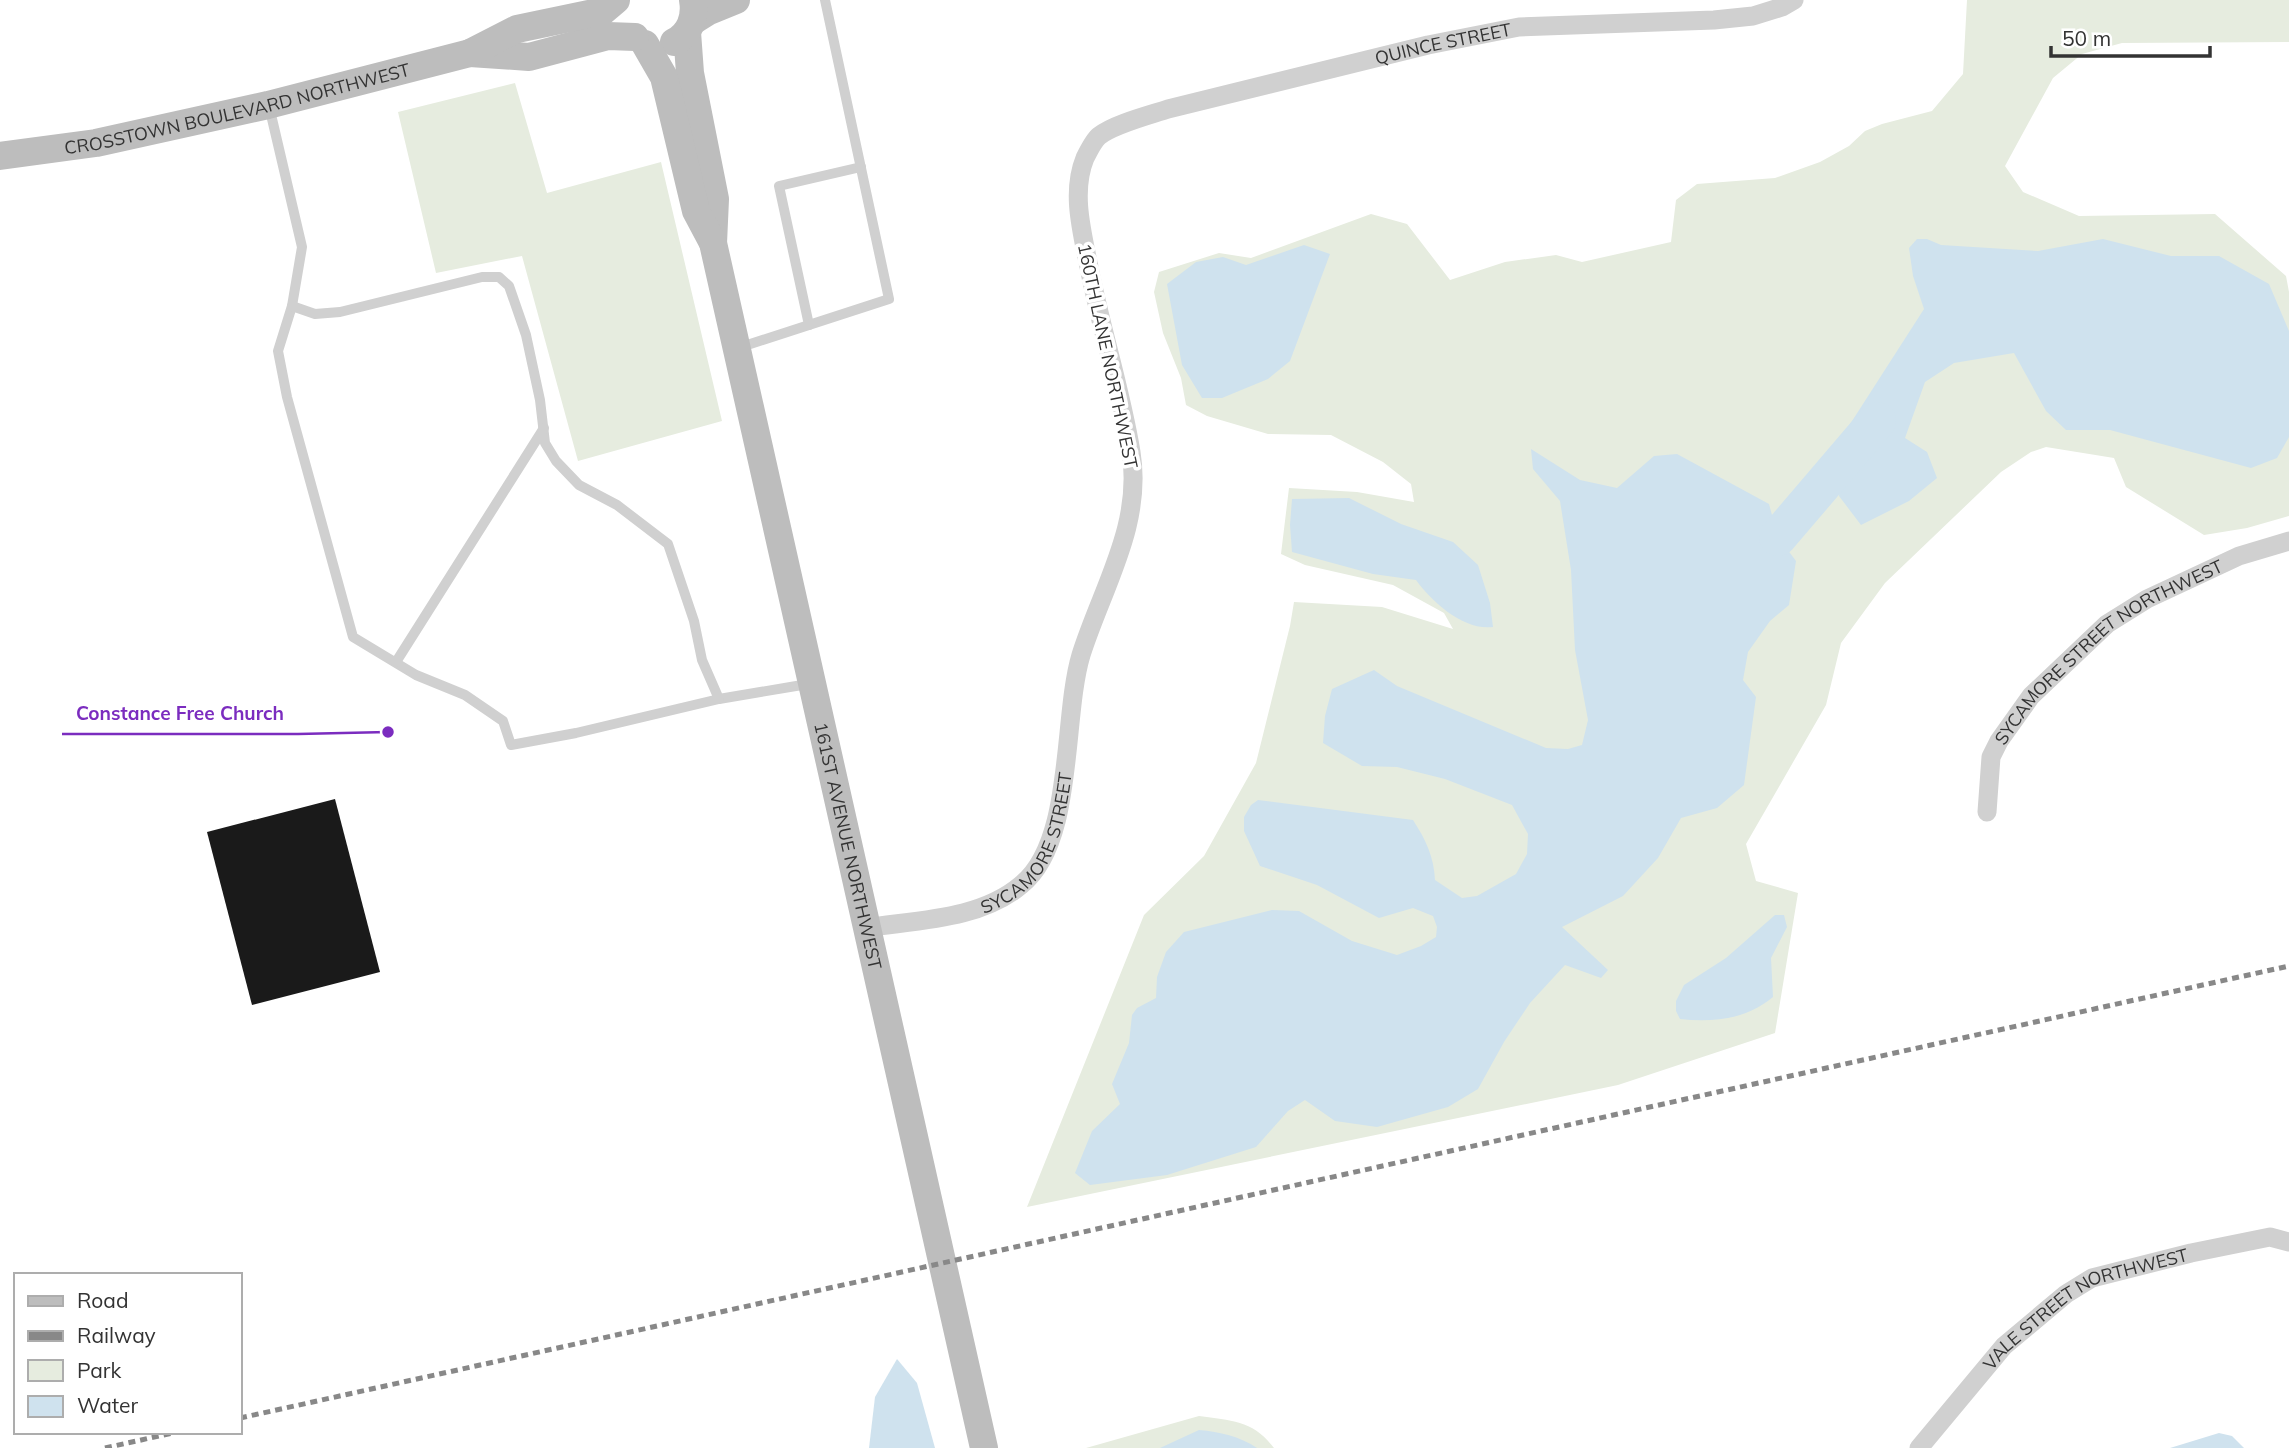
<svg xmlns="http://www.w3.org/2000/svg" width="2289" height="1448" viewBox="0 0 2289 1448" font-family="Mulish,sans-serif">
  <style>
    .green { fill: #e6ecdf }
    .water { fill: #cfe2ee }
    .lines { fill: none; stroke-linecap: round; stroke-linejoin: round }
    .river { stroke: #cfe2ee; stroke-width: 38 }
    .building { fill: #1a1a1a }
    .lane { stroke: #d0d0d0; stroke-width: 10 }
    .street { stroke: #d0d0d0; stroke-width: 19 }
    .secondary { stroke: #bdbdbd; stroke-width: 28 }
    .rail { stroke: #888; stroke-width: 5; stroke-dasharray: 7 5; stroke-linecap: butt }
    .labels { text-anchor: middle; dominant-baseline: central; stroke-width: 7; stroke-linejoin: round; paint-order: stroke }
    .street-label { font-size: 18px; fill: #333; stroke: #fff }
    .leader { fill: none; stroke: #7b2cbf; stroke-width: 2.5 }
    .callout-dot { fill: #7b2cbf; stroke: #fff; stroke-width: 2.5 }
    .callout-label { font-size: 19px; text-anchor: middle; font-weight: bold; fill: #7b2cbf; stroke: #fff; stroke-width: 7; stroke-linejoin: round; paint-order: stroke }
  </style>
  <rect width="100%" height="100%" fill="#fff"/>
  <!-- green -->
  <g class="green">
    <polygon points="1967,0 2289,0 2289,42 2122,43 2082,54 2053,78 2005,166 2023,192 2079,216 2215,214 2286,276 2289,292 2289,516 2247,528 2204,535 2126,487 2114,458 2046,447 2031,452 2001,472 1885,583 1841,643 1826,705 1746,844 1756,881 1798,893 1775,1033 1618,1085 1027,1207 1144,915 1204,856 1256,763 1290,626 1294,602 1382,607 1453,629 1444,613 1393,585 1305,565 1281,554 1289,488 1357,492 1414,502 1411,484 1383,462 1331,435 1268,434 1207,416 1186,405 1181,378 1163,333 1154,292 1159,272 1219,253 1251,258 1371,214 1407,224 1450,280 1505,262 1556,255 1582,262 1671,242 1676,200 1697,184 1775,178 1820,162 1849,146 1865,131 1882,124 1932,111 1963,74"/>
    <polygon points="515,83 547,193 661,162 722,421 578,461 522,256 436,273 398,112"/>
    <path d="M1199 1416C1232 1421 1253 1420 1274 1448H1086Z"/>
  </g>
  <!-- water -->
  <g class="water">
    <polygon points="1917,239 1927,239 1941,245 2038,251 2103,239 2171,256 2219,256 2269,284 2289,331 2289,437 2277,458 2251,468 2110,430 2066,430 2046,411 2014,353 1954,363 1925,382 1905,438 1927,452 1937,478 1909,501 1861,525 1839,496 1845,432 1924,309 1913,276 1909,248"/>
    <polygon points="1304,245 1330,254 1290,361 1268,379 1222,398 1202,398 1182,365 1167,284 1196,262 1223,257 1246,265"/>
    <path d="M1531 449 1580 480 1617 488 1654 456 1677 454 1769 504 1778 537 1796 561 1789 605 1770 621 1748 652 1743 680 1756 697 1744 785 1717 808 1681 818 1658 858 1623 896 1562 927 1608 970 1601 978 1565 965 1530 1003 1504 1042 1478 1089 1448 1107 1377 1127 1335 1121 1305 1100 1288 1111 1256 1147 1167 1175 1090 1185 1075 1173 1092 1131 1120 1104 1112 1084 1129 1043 1132 1015 1137 1008 1156 998 1157 977 1166 952 1184 932 1272 910 1299 911 1352 941 1397 955 1421 946 1436 937 1437 927 1433 916 1413 908 1379 918 1317 885 1260 866 1244 831V817L1251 805 1258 800 1413 820C1426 840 1434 857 1435 880L1462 898 1477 896 1516 874 1527 854 1528 834 1512 805 1445 779 1397 767 1362 766 1323 743 1325 716 1332 689 1374 670 1397 686 1546 748 1568 749 1582 745 1588 720 1575 650 1571 570 1560 501 1533 469Z"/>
    <path d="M1349 498 1401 524 1453 542 1478 565 1490 603 1493 627C1464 631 1432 602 1416 580L1373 574 1292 552 1290 525 1292 499Z"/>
    <path d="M1775 915H1784L1787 927 1771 958 1773 997C1747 1019 1713 1023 1680 1019L1676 1011V1001L1684 985 1726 958Z"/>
    <polygon points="897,1359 917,1383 935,1448 869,1448 875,1397"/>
    <path d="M1199 1430C1220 1432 1239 1436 1257 1448H1160Z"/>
    <polygon points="2219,1433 2232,1436 2244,1448 2170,1448"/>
  </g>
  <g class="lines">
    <!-- river -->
    <polyline class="river" points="1778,537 1877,421"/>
  </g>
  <!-- building -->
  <polygon class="building" points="335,799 380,972 252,1005 207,832"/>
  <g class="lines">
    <!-- lane -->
    <g class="lane">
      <polyline points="269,106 302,247 292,306 278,351 287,397 353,637 416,675 465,695 503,721 511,745 576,733 719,699 808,684"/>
      <polyline points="292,306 315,314 340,312 482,277 499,277 509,286 526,335 540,400 545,443 556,461 579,485 617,505 668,544 694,621 702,660 719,699"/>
      <polyline points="809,325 779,186 861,167"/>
      <polyline points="738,348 889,299 825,0"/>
      <polyline points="396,662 544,428"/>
    </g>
    <!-- street -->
    <g class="street">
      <path id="s1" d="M1987 812 1991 757 1999 741 2031 696 2107 624 2147 599 2239 556 2289 541"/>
      <path id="s2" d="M865 928C916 920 980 920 1021 885 1075 842 1062 718 1081 655 1102 588 1143 525 1131 452 1121 390 1101 329 1089 267 1082 232 1071 192 1085 158 1088 152 1094 140 1099 136 1114 124 1150 115 1168 109L1428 45 1519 27 1714 20 1753 16 1782 7 1794 0"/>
      <path id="s3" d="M1919 1448 2004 1346 2066 1294 2092 1278 2191 1253 2270 1237 2289 1242"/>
    </g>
    <!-- secondary -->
    <g class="secondary">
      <polyline points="693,21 709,11 736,0"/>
      <polyline points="687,32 690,73 715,199 713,243"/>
      <path d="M674 42C690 34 696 17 693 0"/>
      <path id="s4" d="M645 44 664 77 696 211 713 243 984 1448"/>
      <polyline points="470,53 529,57 608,36 635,37"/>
      <path id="s5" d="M0 156 96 143 268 105 470 53 517 29 603 11 616 0"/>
    </g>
    <!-- rail -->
    <g class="rail">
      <polyline points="240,1418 2289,966"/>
      <polyline points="105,1448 177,1432"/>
    </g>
  </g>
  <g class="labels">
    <!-- street labels -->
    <g class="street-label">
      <text stroke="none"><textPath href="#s2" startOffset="1302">QUINCE STREET</textPath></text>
      <text stroke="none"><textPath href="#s5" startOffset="242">CROSSTOWN BOULEVARD NORTHWEST</textPath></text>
      <text transform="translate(1108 356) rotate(78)">160TH LANE NORTHWEST</text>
      <text stroke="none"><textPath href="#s1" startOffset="217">SYCAMORE STREET NORTHWEST</textPath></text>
      <text stroke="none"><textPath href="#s2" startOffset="203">SYCAMORE STREET</textPath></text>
      <text stroke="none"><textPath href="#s4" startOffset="830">161ST AVENUE NORTHWEST</textPath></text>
      <text stroke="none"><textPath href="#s3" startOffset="224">VALE STREET NORTHWEST</textPath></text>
    </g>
  </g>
  <!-- callouts -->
  <path class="leader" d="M388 732L298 734H62"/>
  <circle class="callout-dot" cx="388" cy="732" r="7"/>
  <g class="callout-label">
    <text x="180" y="720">Constance Free Church</text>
  </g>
  <!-- legend -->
  <rect x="14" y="1273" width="228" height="161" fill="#ffffff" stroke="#adadad" stroke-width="2"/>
  <rect x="28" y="1296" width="35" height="10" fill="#bdbdbd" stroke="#adadad" stroke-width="2"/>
  <text x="77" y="1308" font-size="21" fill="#333333">Road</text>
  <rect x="28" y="1331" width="35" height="10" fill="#888888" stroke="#adadad" stroke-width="2"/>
  <text x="77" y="1343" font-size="21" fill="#333333">Railway</text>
  <rect x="28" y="1360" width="35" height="21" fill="#e6ecdf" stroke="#adadad" stroke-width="2"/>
  <text x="77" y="1378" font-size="21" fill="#333333">Park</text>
  <rect x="28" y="1396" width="35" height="21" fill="#cfe2ee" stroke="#adadad" stroke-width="2"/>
  <text x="77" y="1413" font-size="21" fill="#333333">Water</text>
  <!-- scale -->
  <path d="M2051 46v10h159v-10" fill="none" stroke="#333333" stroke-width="3.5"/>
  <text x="2062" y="46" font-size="21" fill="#333333" stroke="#ffffff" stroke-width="5" paint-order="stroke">50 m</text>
</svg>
